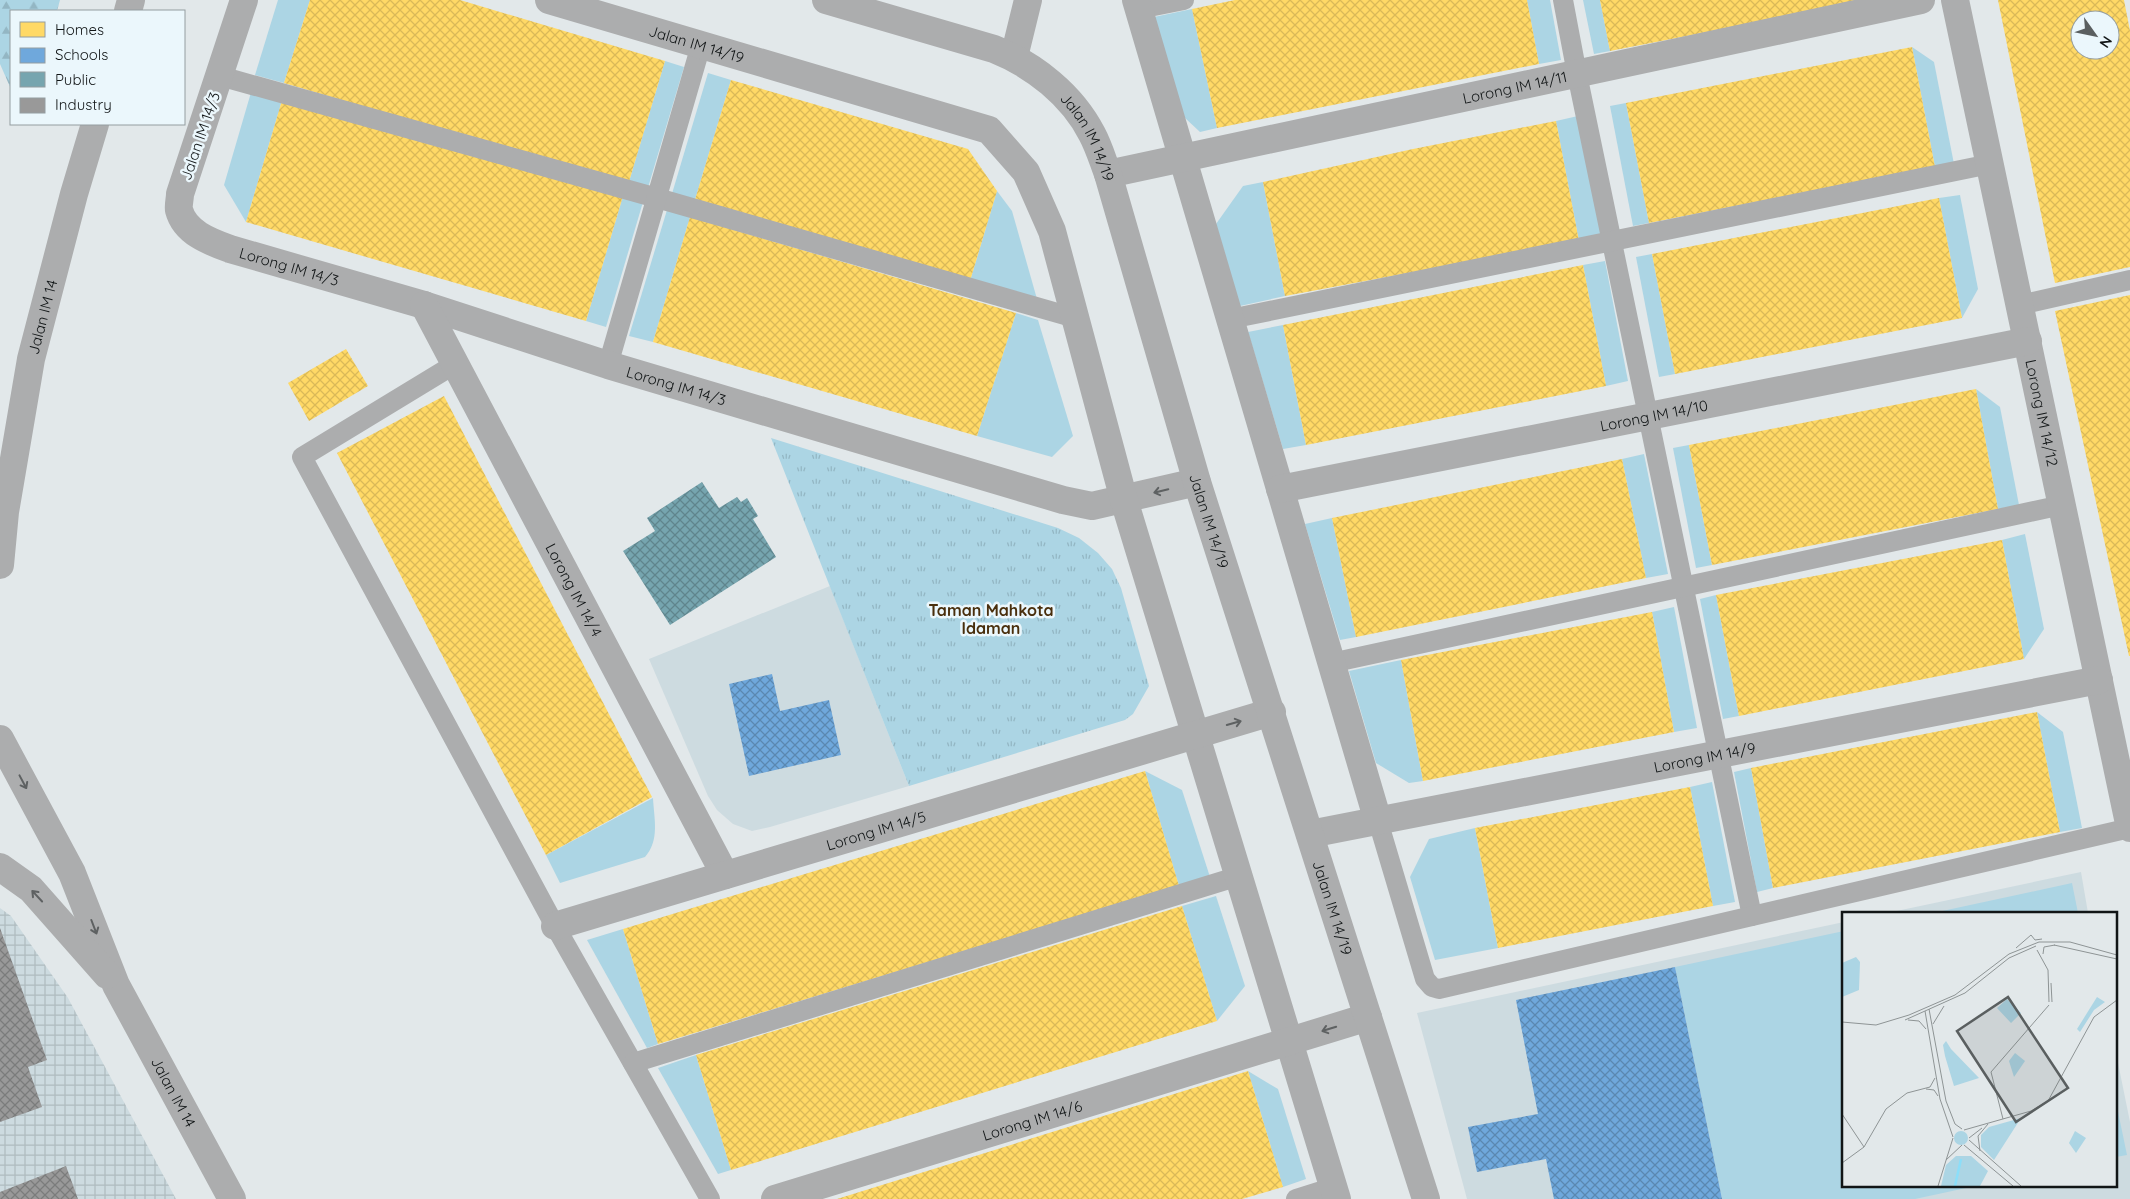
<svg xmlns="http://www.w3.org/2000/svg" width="2130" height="1199" viewBox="0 0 2130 1199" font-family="Quicksand,sans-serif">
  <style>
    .built { fill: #cddbe0 }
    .industrial { fill: url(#industrial-grid) }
    .forest { fill: url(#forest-firs) }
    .park { fill: url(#park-tufts) }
    .garden { fill: #acd5e4 }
    .homes { fill: url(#homes-cross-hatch); fill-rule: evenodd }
    .schools { fill: url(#schools-cross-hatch) }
    .public { fill: url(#public-cross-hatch) }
    .industry { fill: url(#industry-cross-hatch) }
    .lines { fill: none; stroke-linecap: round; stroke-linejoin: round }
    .service { stroke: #acadae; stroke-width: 20 }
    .minor { stroke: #acadae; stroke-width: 28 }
    .tertiary { stroke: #acadae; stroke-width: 28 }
    .oneway { stroke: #5e6162 }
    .labels { text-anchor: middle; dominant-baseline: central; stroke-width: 5; stroke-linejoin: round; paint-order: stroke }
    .street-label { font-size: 15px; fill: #111516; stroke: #ebf7fc }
    .neighbourhood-label { font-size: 16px; font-weight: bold; fill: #492f0d; stroke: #ebf7fc }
    .inset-river { fill: none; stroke: #8bdef9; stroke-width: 2.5 }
    .inset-road { fill: none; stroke: #8e9495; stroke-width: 1 }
    .view { fill: #5a5f60; fill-opacity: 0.15; stroke: #5a5f60; stroke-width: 2.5 }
    .inset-edge { fill: none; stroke: #111516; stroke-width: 2.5 }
  </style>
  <defs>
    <pattern id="industrial-grid" width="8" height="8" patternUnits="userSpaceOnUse" patternTransform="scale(1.25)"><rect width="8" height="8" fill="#cddbe0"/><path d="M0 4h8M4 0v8" fill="none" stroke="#afbbbf"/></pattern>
    <pattern id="forest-firs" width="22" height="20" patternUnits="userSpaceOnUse" patternTransform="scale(1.25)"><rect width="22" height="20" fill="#acd5e4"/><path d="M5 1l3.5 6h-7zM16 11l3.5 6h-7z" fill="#93b6c3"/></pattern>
    <pattern id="park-tufts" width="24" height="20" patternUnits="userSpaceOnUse" patternTransform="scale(1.25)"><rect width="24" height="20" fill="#acd5e4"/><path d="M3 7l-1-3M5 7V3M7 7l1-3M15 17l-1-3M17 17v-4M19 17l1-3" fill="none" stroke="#93b6c3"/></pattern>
    <pattern id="homes-cross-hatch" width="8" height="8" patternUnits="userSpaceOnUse" patternTransform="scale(1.25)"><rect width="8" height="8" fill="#ffd966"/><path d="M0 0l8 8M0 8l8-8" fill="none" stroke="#dab958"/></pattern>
    <pattern id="schools-cross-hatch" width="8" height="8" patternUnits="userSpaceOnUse" patternTransform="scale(1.25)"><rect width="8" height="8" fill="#6fa8dc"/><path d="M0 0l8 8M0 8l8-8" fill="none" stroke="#5a88b1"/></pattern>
    <pattern id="public-cross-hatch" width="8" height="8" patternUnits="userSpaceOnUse" patternTransform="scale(1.25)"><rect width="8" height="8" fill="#76a5af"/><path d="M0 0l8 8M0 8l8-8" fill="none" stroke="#5f858d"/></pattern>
    <pattern id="industry-cross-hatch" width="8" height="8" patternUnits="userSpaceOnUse" patternTransform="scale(1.25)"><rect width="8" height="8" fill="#999"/><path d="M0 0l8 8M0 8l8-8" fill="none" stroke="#7b7c7c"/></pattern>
  </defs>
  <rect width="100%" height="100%" fill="#e2e8ea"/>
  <!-- built -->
  <g class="built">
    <polygon points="830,586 909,786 770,827 752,831 733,824 717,810 708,796 649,659"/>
    <polygon points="2081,872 2088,913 1887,913"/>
    <polygon points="1844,922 1844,1185 2116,1185 2116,1053 2130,1122 2130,1199 1467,1199 1417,1013"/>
  </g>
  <!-- industrial -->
  <polygon class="industrial" points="0,908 11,916 68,998 176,1199 0,1199"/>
  <!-- forest -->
  <polygon class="forest" points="0,0 60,0 57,11 11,11 11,89 0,64"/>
  <!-- park -->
  <polygon class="park" points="771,438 1058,528 1079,538 1098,553 1112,569 1121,588 1149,686 1133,714 1125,720 909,786"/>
  <!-- garden -->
  <g class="garden">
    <polygon points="278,0 310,0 284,83 255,75"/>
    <polygon points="1527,0 1550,0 1561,60 1539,64"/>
    <polygon points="1583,0 1600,0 1610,51 1594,54"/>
    <polygon points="1192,9 1217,128 1200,132 1184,117 1154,17"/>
    <polygon points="1912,47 1934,62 1954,164 1935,167"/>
    <polygon points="665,61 684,67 647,191 628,185"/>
    <polygon points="708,73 731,80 694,203 671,197"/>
    <polygon points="252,89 283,97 246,222 224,185"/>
    <polygon points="1626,103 1649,223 1633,226 1610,106"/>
    <polygon points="1578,116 1601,236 1579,241 1556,121"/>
    <polygon points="1263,182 1285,296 1240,306 1216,224 1243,186"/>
    <polygon points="997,191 1012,211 1037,299 970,281"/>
    <polygon points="1960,195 1978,289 1962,318 1939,198"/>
    <polygon points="623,196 643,202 606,327 586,321"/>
    <polygon points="667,210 690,217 653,342 629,336"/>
    <polygon points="1652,254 1675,374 1659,377 1636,257"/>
    <polygon points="1605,261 1628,381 1606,386 1583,265"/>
    <polygon points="1016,313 1038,320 1073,436 1052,457 977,436"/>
    <polygon points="1283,325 1306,445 1283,449 1248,332"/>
    <polygon points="1976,389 2000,407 2019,505 1998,509"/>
    <polygon points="1689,445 1712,565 1696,568 1673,448"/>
    <polygon points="1644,454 1668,574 1646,578 1622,459"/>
    <polygon points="1332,518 1356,637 1340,640 1305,524"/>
    <polygon points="2025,534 2044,629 2024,659 2002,540"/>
    <polygon points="1716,595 1739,716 1723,719 1700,599"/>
    <polygon points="1674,607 1697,728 1674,732 1652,612"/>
    <polygon points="1401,660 1423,781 1409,783 1376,763 1349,671"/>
    <polygon points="2037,712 2063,732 2082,828 2060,832"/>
    <polygon points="1751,768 1773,888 1757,892 1734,772"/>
    <polygon points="1145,771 1182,790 1210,877 1179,886"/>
    <polygon points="1712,782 1735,902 1713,906 1690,787"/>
    <path d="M653 798C654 819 660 840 645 857L560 883 546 855Z"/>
    <polygon points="1475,828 1498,948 1435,960 1410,877 1429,839"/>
    <polygon points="2072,883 2078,913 1933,913"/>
    <polygon points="1216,896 1245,986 1217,1021 1182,906"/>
    <polygon points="623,929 658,1044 647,1048 587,940"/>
    <polygon points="1844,931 1844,1185 1980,1185 1915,1199 1722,1199 1675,967"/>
    <polygon points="696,1055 731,1170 718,1174 658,1068"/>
    <polygon points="1248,1071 1278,1089 1306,1179 1283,1187"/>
    <polygon points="2116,1102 2127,1155 2116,1157"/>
  </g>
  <!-- homes -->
  <g class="homes">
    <polygon points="310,0 460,0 665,61 628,185 284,83"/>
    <polygon points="1235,0 1527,0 1539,64 1217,128 1192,9"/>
    <polygon points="1600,0 1865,0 1865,1 1610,51"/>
    <path d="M1998 0H2124L2130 31V267L2055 283ZM2080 20H2110V50H2080Z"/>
    <polygon points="1912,47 1935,167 1649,223 1626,103"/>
    <polygon points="731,80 968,149 997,191 970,281 694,203"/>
    <polygon points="283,97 623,196 586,321 246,222"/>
    <polygon points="1556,121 1579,241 1285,296 1263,182 1413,149"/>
    <polygon points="1939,198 1962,318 1675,374 1652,254"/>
    <polygon points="690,217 1016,313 977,436 653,342"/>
    <polygon points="1583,265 1606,386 1306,445 1283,325"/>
    <polygon points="2130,295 2130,656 2129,656 2055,311"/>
    <polygon points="346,349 368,386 309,421 288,383"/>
    <polygon points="1976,389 1998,509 1712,565 1689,445"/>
    <polygon points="444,396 652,797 546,855 337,453"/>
    <polygon points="1622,459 1646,578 1356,637 1332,518"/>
    <polygon points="2002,540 2024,659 1739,716 1716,595"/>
    <polygon points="1652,612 1674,732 1423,781 1401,660"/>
    <polygon points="2037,712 2060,832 1773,888 1751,768"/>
    <polygon points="1145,771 1179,886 658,1044 623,929"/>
    <polygon points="1690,787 1713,906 1498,948 1475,828"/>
    <polygon points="1182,906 1217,1021 731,1170 696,1055"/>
    <polygon points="1248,1071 1283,1187 1242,1199 837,1199"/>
  </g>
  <!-- schools -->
  <g class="schools">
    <polygon points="772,674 780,711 829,700 841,755 749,776 729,684"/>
    <polygon points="1675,967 1722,1199 1554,1199 1546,1159 1477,1172 1468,1127 1538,1114 1516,1000"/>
  </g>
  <!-- public -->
  <polygon class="public" points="702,482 719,508 737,497 741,502 747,498 758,516 753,519 776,557 670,625 623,551 655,531 647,518"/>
  <!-- industry -->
  <g class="industry">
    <polygon points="0,928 47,1060 28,1067 42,1107 0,1122"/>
    <polygon points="66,1166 78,1199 0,1199 0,1192"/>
  </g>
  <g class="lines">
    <!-- service -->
    <g class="service">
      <polyline points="1563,0 1577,74 1752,916"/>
      <polyline points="1139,9 1184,0"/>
      <polyline points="220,76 657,198 1075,318"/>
      <polyline points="2020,305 2130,280"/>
      <polyline points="1230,319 1990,164"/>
      <polyline points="455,364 302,457 555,926 710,1199"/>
      <polyline points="608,365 701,45"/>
      <polyline points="1331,663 2062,505"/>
      <polyline points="1378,821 1425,979 1432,987 1439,989 2130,828"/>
      <polyline points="633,1063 1239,876"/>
      <polyline points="1296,1199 1334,1187"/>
    </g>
    <!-- minor -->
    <g class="minor">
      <path id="s1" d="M244 0 180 194C180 199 178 206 179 210 185 233 211 242 230 249L424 305 608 365 1063 500 1092 506 1197 482"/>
      <path id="s2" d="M549 0 989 130 1026 172 1052 231 1124 500 1337 1199"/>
      <polyline points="1136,0 1378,821"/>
      <path id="s3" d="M1955 0 2130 828"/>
      <polyline points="1014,57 1028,0"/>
      <path id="s4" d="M1108 174 1921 0"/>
      <path id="s5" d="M424 305 725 875"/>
      <path id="s6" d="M1280 489 2028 341"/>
      <path id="s7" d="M1310 834 2099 680"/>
      <path id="s8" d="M555 926 1272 712"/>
      <path id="s9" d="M775 1199 1368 1017"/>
    </g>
    <!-- tertiary -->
    <g class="tertiary">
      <path id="s10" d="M826 0 994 49C1034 65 1072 95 1092 134 1099 147 1103 161 1108 174L1197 482 1426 1199"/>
      <polyline points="128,11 131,0"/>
      <path id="s11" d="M0 565 5 512 31 359 74 194 95 124"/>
      <path id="s12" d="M0 739 72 873 116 985 232 1199"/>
      <polyline points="0,867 31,889 107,975"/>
    </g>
  </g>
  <!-- one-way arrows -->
  <defs><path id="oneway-shaft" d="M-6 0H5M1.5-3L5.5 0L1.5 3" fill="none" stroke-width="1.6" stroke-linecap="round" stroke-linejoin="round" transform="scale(1.25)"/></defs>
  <g class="oneway">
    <use href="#oneway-shaft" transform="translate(1161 491) rotate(166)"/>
    <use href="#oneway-shaft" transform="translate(1234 723) rotate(-16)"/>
    <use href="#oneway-shaft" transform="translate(23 782) rotate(62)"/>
    <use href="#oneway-shaft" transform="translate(37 896) rotate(-133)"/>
    <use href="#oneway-shaft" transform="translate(94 927) rotate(69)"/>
    <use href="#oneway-shaft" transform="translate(1329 1029) rotate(163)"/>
  </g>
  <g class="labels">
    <!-- street labels -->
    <g class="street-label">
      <text stroke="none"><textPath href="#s2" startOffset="154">Jalan IM 14/19</textPath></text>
      <text stroke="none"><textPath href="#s4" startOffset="416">Lorong IM 14/11</textPath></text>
      <text transform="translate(200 136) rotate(-71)">Jalan IM 14/3</text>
      <text stroke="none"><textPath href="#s10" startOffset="308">Jalan IM 14/19</textPath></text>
      <text stroke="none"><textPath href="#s1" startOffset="349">Lorong IM 14/3</textPath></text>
      <text stroke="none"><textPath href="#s11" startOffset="252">Jalan IM 14</textPath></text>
      <text stroke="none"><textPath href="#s1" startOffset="754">Lorong IM 14/3</textPath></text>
      <text stroke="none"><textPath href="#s3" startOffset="422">Lorong IM 14/12</textPath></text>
      <text stroke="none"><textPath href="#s6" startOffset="381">Lorong IM 14/10</textPath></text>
      <text stroke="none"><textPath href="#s10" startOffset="712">Jalan IM 14/19</textPath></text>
      <text stroke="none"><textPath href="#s5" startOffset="322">Lorong IM 14/4</textPath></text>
      <text stroke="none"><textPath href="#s7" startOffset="402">Lorong IM 14/9</textPath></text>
      <text stroke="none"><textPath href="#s8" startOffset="335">Lorong IM 14/5</textPath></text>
      <text stroke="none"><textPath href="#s10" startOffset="1118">Jalan IM 14/19</textPath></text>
      <text stroke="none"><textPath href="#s12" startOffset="394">Jalan IM 14</textPath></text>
      <text stroke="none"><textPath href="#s9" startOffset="269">Lorong IM 14/6</textPath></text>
    </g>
    <!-- neighbourhood labels -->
    <g class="neighbourhood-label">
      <text x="991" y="610">Taman Mahkota<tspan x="991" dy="18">Idaman</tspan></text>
    </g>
  </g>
  <!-- overview -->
  <g transform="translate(1842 912)">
    <rect width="275" height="275" fill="#e2e8ea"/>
    <path d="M233 219 244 226 234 241 227 231Z" fill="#acd5e4"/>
    <path d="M255 85 263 90 252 98 238 120 235 117ZM179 206 152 248 139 235V223L147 215ZM114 244H129L146 259 138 274H99L104 253Z" fill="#acd5e4"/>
    <path d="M104 129 109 137 137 166 112 174 103 144 101 133ZM173 141 183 149 172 165 167 149Z" fill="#acd5e4"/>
    <path d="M14 45 18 50 17 78 0 85V51ZM165 87 179 101 169 111 155 96ZM112 226a7 7 0 1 1 14 0a7 7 0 1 1-14 0Z" fill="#acd5e4"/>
    <path class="inset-river" d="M113 274 119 247"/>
    <path class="inset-road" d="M212 33 275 47M174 36 189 23 193 28 200 27M195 38 206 58 207 90M201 42 202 35 213 33M209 71 210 90M87 97 104 189 113 212 120 217M83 99 98 187 111 225M63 108 123 81 167 46 194 34M66 108 77 109 84 117M0 110 34 113 67 103 113 83 167 42 197 30H228L275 43M91 112 102 94M84 177 92 178 96 184M0 202 22 235M161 207 149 160 207 93M122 218 189 199 206 189 252 105 275 88M127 226 140 216M127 228 179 274M122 233 171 274M138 239 136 224 146 212M104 248 120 233M0 251 22 235 44 197 65 181 88 175 93 166M96 274 111 226"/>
    <path class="view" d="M166 85 226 176 174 210 115 119Z"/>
    <rect width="275" height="275" class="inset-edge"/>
  </g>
  <!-- legend -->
  <rect x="10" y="10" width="175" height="115" fill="#ebf7fc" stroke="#949da0"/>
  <rect x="20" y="22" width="25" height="15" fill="#ffd966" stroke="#949da0"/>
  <text x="55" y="35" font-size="15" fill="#111516">Homes</text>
  <rect x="20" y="48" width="25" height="15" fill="#6fa8dc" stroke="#949da0"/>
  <text x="55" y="60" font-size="15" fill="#111516">Schools</text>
  <rect x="20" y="72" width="25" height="15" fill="#76a5af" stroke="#949da0"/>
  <text x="55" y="85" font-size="15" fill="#111516">Public</text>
  <rect x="20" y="98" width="25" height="15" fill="#999999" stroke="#949da0"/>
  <text x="55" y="110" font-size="15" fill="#111516">Industry</text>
  <!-- north arrow -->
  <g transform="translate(2095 35) rotate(123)"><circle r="24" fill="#ebf7fc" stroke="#949da0"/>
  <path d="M0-4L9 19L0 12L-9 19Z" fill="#5a5f60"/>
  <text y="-8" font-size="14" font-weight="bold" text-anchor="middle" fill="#111516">N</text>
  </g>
</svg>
